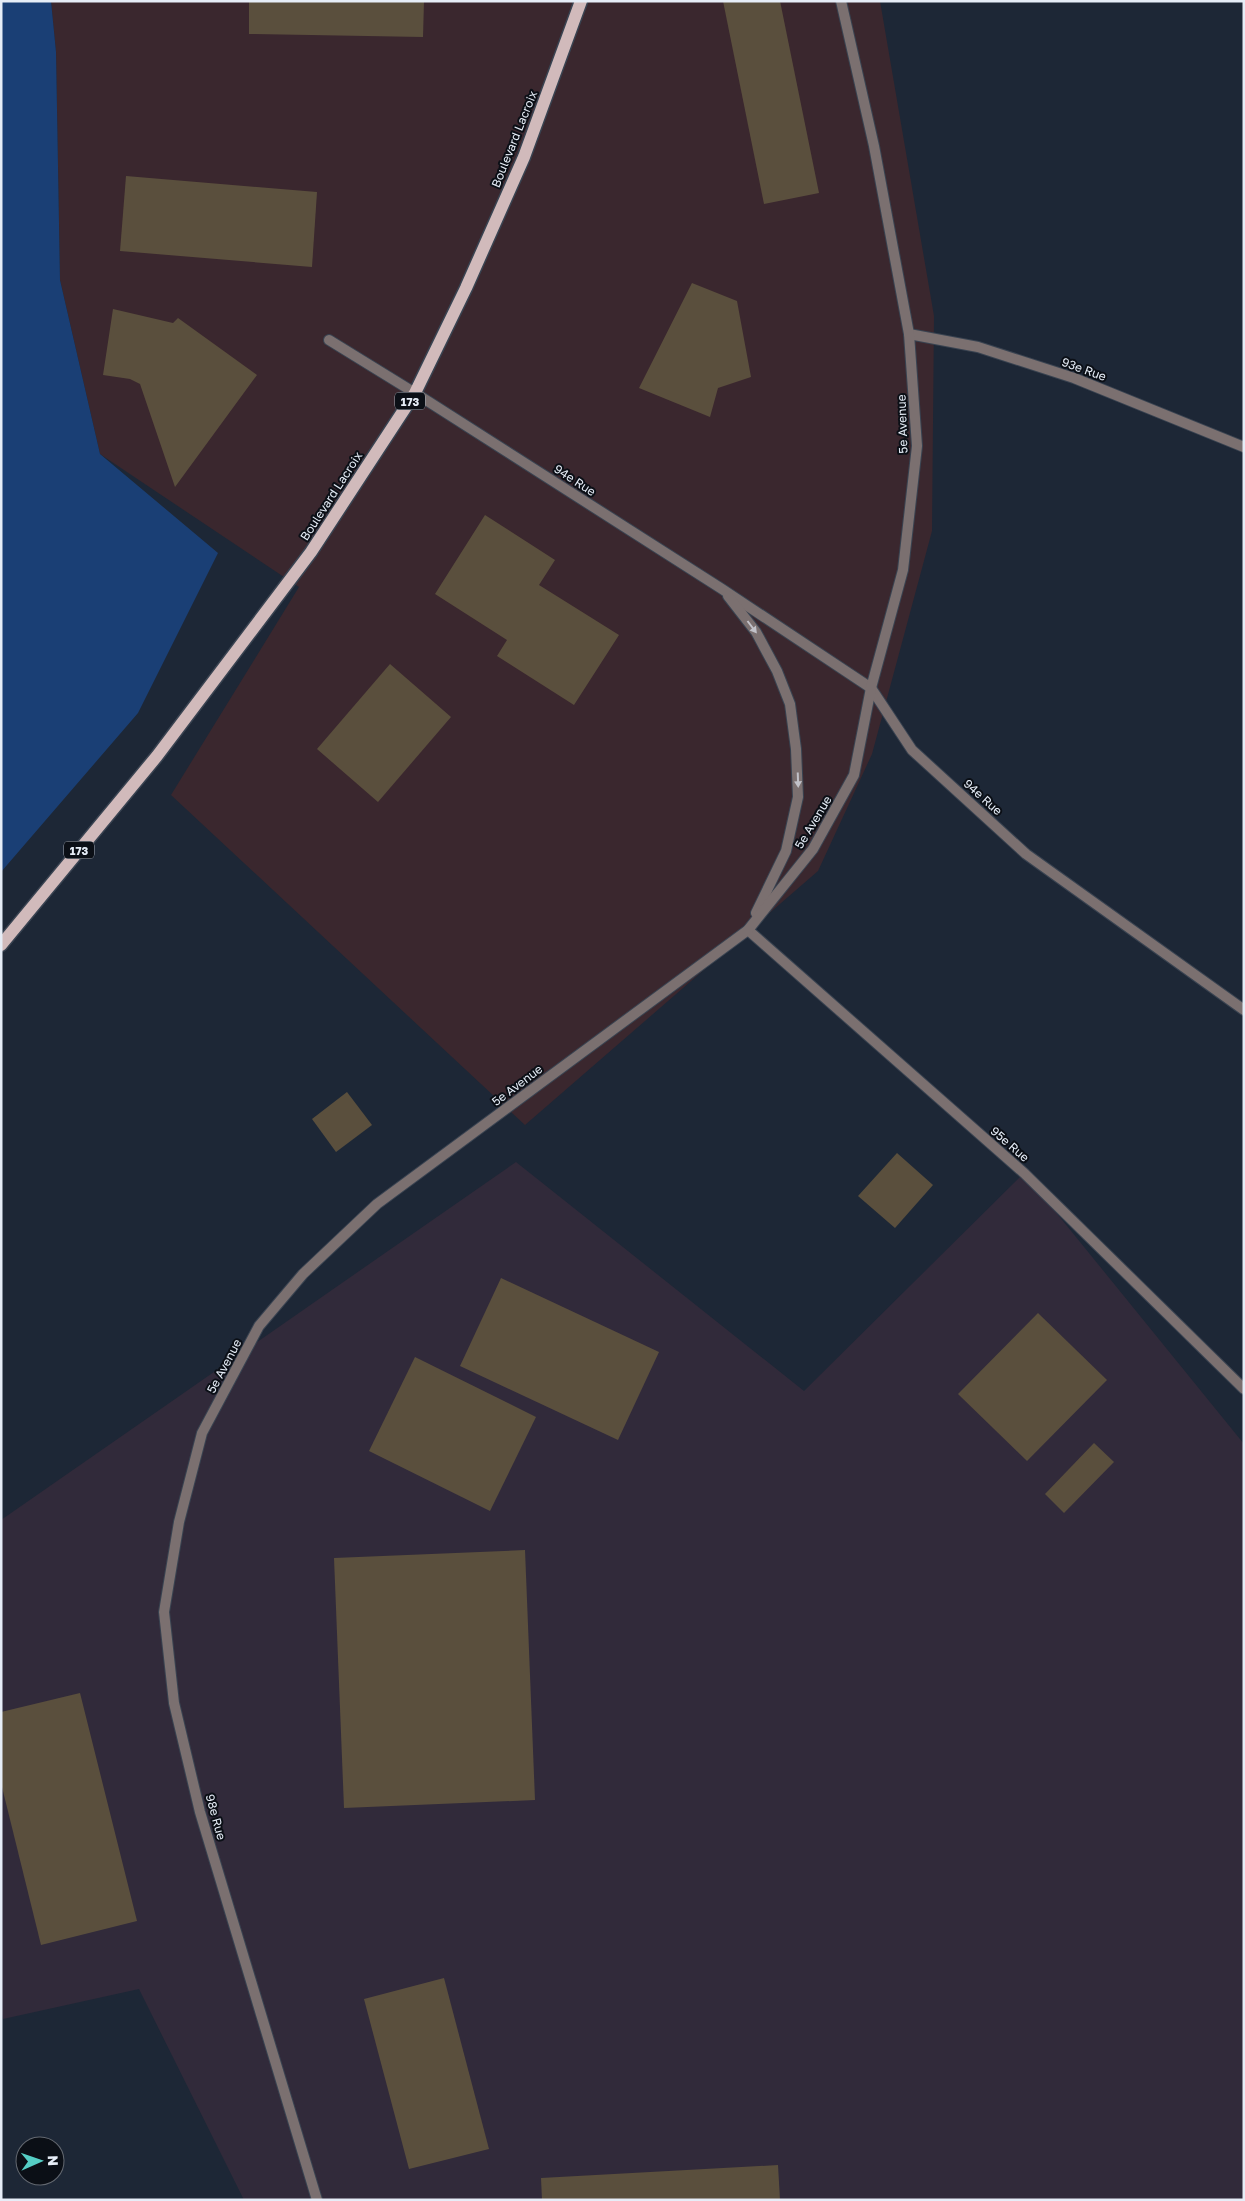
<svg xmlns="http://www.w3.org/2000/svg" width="1245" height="2201" viewBox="0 0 1245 2201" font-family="'Golos Text',sans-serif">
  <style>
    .commercial { fill: #3a272e }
    .industrial { fill: #312a3a }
    .green { fill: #1a3f75 }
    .building { fill: #5a4f3d }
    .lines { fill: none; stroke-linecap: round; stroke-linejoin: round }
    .lane-casing { stroke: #394351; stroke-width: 12 }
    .street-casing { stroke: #394351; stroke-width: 12 }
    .primary-casing { stroke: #394351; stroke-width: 15 }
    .lane { stroke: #7b7070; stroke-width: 10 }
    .street { stroke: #7b7070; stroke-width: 10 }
    .primary { stroke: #d1babb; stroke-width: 12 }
    .oneway { fill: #c1c1c8 }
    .labels { text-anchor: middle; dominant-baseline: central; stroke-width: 4; stroke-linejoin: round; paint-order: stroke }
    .shield { fill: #0b0f16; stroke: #a4aab4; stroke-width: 1 }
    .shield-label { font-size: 11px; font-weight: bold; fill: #e6edf7 }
    .street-label { font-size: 12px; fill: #e6edf7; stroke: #0b0f16 }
  </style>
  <rect width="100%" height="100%" fill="#1d2736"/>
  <!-- commercial -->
  <polygon class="commercial" points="51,1 880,1 934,316 932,531 872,754 818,871 525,1125 171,795 299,587 100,454 60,280 56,52"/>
  <!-- industrial -->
  <polygon class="industrial" points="516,1162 804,1391 1024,1173 1244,1444 1244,2200 244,2200 139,1989 3,2019 1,2009 1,1520"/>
  <!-- green -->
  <polygon class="green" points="1,1 51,1 56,52 60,280 100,454 218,553 138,713 1,872"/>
  <!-- building -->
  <g class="building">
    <polygon points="249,1 424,1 423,37 249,34"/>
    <polygon points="723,1 780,1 819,193 764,204"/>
    <polygon points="126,176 317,192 312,267 120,251"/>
    <polygon points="692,283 737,301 751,377 718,388 710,417 639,388"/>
    <polygon points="113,309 173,323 178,318 257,375 175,487 140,384 130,379 103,375"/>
    <polygon points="485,515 555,560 539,585 619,635 574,705 497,656 507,640 435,594"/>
    <polygon points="390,664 451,717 378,802 317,749"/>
    <polygon points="347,1092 372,1125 336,1152 312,1119"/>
    <polygon points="897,1153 933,1185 895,1228 858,1196"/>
    <polygon points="501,1278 659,1352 618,1440 460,1366"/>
    <polygon points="1038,1313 1107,1380 1027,1461 958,1394"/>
    <polygon points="415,1357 536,1417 490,1511 369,1451"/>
    <polygon points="1094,1443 1114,1462 1064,1513 1045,1494"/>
    <polygon points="525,1550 535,1800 344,1808 334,1558"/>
    <polygon points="80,1693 137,1921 41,1945 1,1783 1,1712"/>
    <polygon points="444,1978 489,2149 409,2169 364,1999"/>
    <polygon points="778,2165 780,2200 542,2200 541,2178"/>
  </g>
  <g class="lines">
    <defs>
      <polyline id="lane" points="329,340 415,393"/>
      <g id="street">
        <polyline points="909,334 978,347 1074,378 1244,447"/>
        <polyline points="415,393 722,589 871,688 912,750 1026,854 1244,1010"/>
        <polyline points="728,596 756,632 777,671 790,704 796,749 798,797 786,851 756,913"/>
        <polyline points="748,930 1024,1173 1244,1389"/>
        <polyline points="317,2200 200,1812 174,1703 164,1612 179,1522 202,1433 259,1326 303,1274 377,1204 748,930 813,849 854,775 871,688 903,570 917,446 909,334 874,146 841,1"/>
      </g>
      <polyline id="primary" points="1,945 157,756 311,552 415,393 466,288 524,157 581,1"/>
    </defs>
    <!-- lane casing -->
    <use href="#lane" class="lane-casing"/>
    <!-- street casing -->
    <use href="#street" class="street-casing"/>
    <!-- primary casing -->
    <use href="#primary" class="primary-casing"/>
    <!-- lane -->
    <use href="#lane" class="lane"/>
    <!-- street -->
    <use href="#street" class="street"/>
    <!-- primary -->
    <use href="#primary" class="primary"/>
  </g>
  <!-- one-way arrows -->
  <defs><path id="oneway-solid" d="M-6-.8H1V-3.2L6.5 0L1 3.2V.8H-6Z" transform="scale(1.25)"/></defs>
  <g class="oneway">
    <use href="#oneway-solid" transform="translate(752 627) rotate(53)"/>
    <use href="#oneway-solid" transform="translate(798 780) rotate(88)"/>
  </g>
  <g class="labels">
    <!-- shield labels -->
    <g class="shield">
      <rect x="395" y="392.5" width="30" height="17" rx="4"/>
      <rect x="64" y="841.5" width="30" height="17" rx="4"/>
    </g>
    <g class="shield-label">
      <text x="410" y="401">173</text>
      <text x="79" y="850">173</text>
    </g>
    <!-- street labels -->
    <g class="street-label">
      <text transform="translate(514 139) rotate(-68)">Boulevard Lacroix</text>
      <text transform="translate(1084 369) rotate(20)">93e Rue</text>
      <text transform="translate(902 424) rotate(-92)">5e Avenue</text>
      <text transform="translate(575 480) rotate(33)">94e Rue</text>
      <text transform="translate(331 496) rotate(-57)">Boulevard Lacroix</text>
      <text transform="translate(983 797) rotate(42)">94e Rue</text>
      <text transform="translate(813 822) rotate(-59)">5e Avenue</text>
      <text transform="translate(517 1085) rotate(-37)">5e Avenue</text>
      <text transform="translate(1010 1144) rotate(41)">95e Rue</text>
      <text transform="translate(224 1366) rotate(-62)">5e Avenue</text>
      <text transform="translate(216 1817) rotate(75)">98e Rue</text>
    </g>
  </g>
  <!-- border -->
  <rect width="1245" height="2201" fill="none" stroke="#e6edf7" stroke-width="5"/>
  <!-- north arrow -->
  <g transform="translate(40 2161) rotate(88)"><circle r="24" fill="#0b0f16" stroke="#636870"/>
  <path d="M0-4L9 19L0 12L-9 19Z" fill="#55cec5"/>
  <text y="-8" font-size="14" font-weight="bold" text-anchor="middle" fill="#e6edf7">N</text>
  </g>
</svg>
